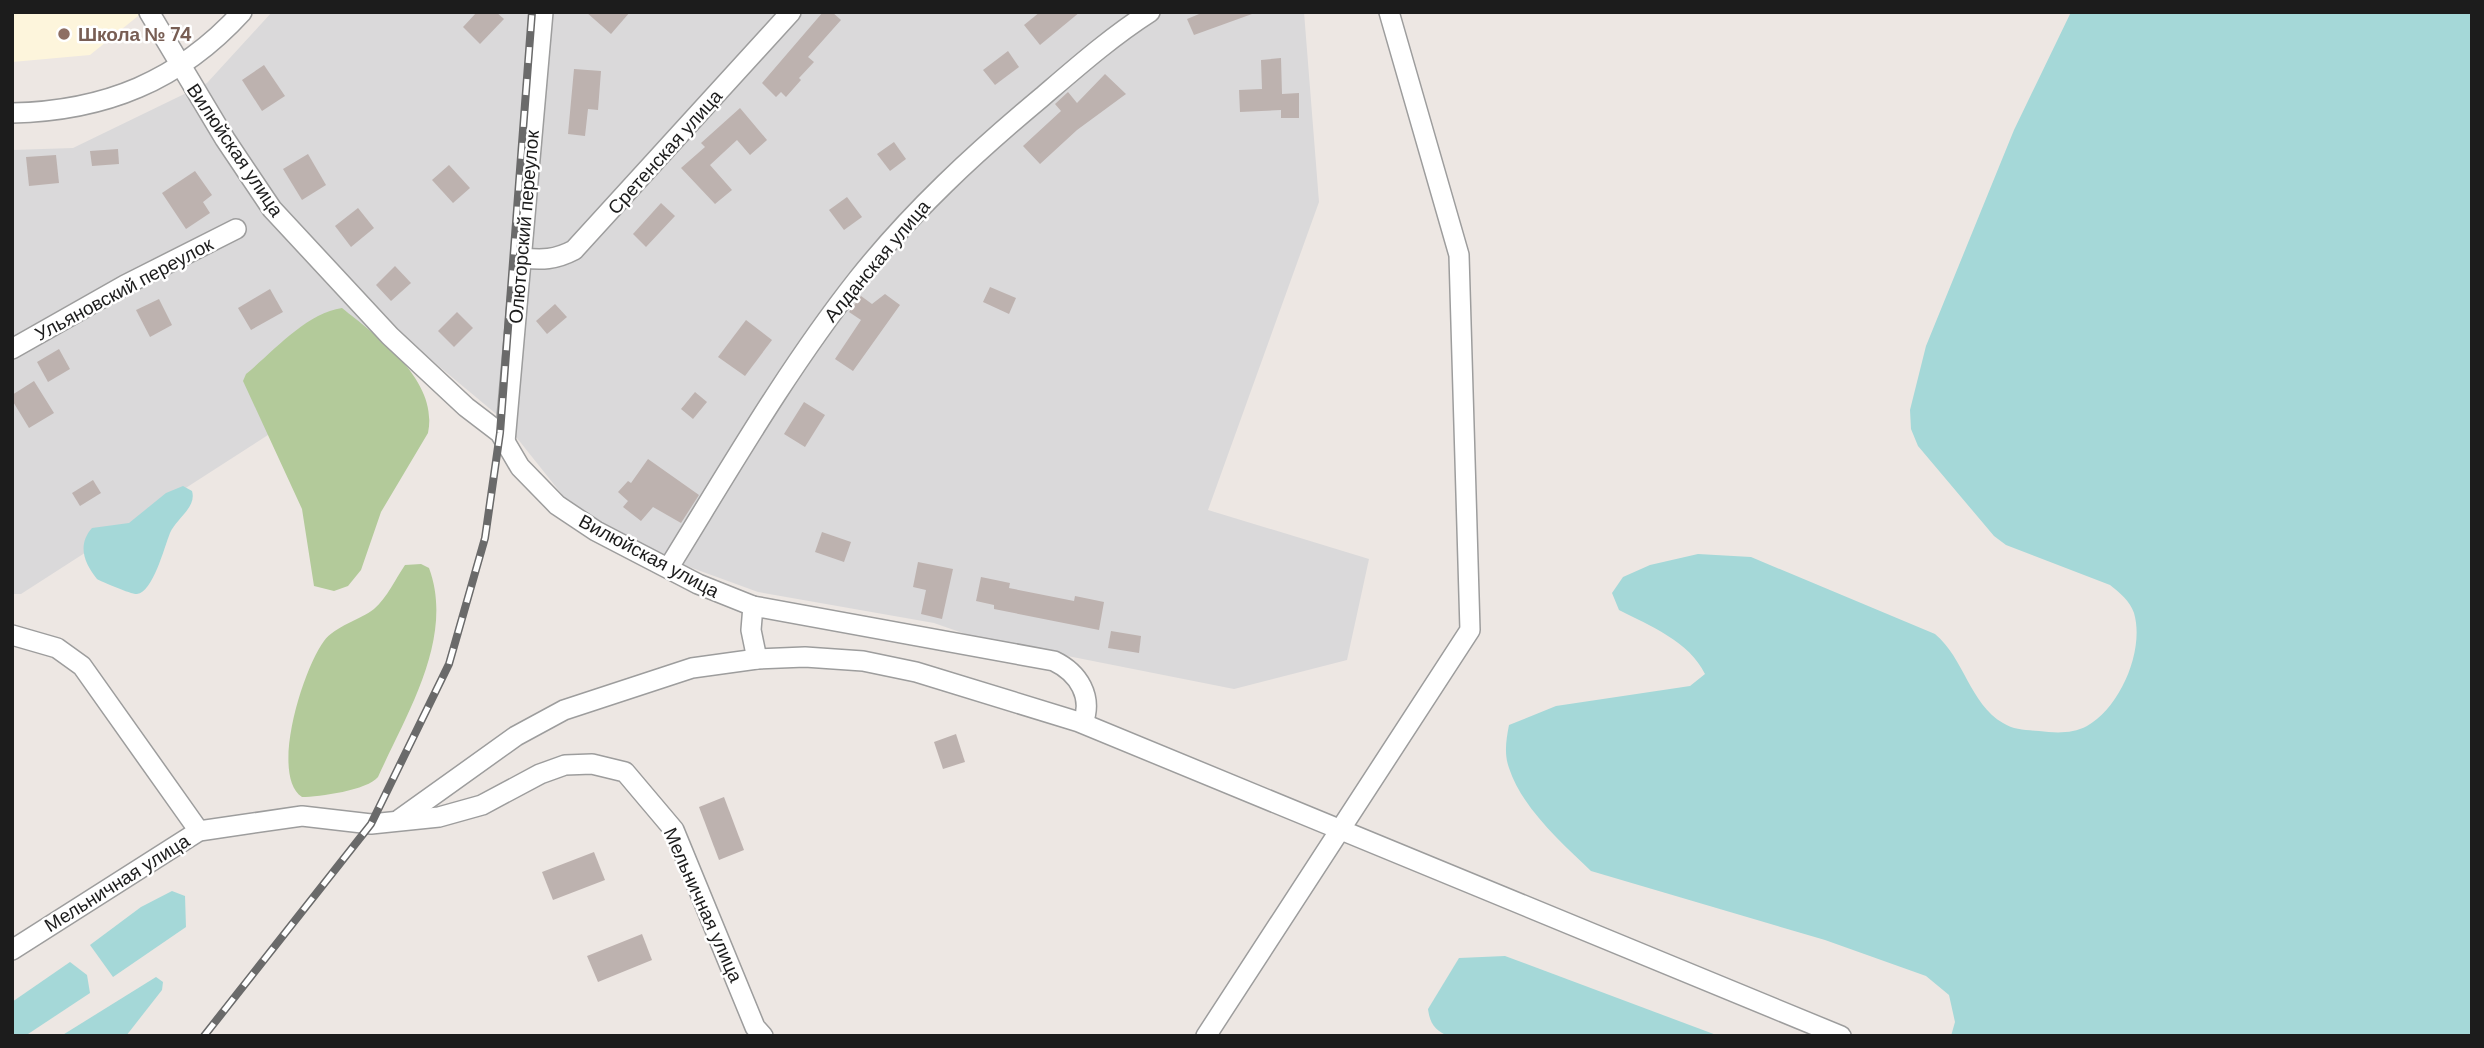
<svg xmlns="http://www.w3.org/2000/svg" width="2484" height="1048" viewBox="0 0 2484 1048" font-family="'DM Sans',sans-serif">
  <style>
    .residential { fill: #dad9da }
    .education { fill: #fdf5dc }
    .forest { fill: #b3ca9a }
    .water { fill: #a5d8d8 }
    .building { fill: #bdb2af }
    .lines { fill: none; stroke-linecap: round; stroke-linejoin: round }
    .minor-casing { stroke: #9d9d9d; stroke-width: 22 }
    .minor { stroke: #fff; stroke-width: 19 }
    .rail-casing { stroke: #6a6a6a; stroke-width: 8 }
    .rail { stroke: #fff; stroke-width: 5; stroke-dasharray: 16; stroke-linecap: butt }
    .education-dot { fill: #8d6e63; stroke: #fff; stroke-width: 2.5 }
    .labels { text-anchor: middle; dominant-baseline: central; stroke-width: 5; stroke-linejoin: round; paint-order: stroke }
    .education-label { font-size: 19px; font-weight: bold; fill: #785e54; stroke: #fff; text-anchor: start }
    .street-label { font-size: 19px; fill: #1c1c1c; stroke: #fff }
  </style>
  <rect width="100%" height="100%" fill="#ede7e3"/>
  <!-- residential -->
  <polygon class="residential" points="272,12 1304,12 1319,202 1208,510 1369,559 1347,660 1234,689 977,638 934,623 758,592 673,561 603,525 564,497 501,418 411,343 21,594 12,594 12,150 73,148 207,83"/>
  <!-- education -->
  <polygon class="education" points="12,12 143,12 90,55 12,62"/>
  <!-- forest -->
  <g class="forest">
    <path d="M342 308C378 337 439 380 428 433L381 512 361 570 348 586 334 591 314 586 302 509 243 381 246 374C273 352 306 313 342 308Z"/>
    <path d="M421 564 429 568C455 638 406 715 378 777 368 790 319 797 302 797 269 775 304 667 324 641 335 626 360 620 374 609 387 598 396 578 405 565Z"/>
  </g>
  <!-- water -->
  <g class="water">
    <path d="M2071 12H2472V1036H1951L1955 1022 1949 995 1926 976 1825 940 1591 871C1562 843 1522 808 1509 768 1504 754 1506 740 1509 725L1556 706 1690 686 1705 674C1689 641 1650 626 1619 610L1612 593 1623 577 1650 565 1698 554 1751 557 1935 634C1964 658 1970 704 2003 723 2014 730 2026 730 2039 731 2055 733 2072 734 2087 726 2120 708 2145 650 2134 613 2130 601 2120 593 2110 585L2006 545 1994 536 1918 446 1911 429 1910 410 1926 346 2014 130Z"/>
    <path d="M183 486 192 491C197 507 176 519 170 533 164 548 153 592 137 594 133 595 102 582 97 579 84 563 77 545 92 528L129 523 166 493Z"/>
    <polygon points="172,891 185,896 186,927 113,977 90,945 141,907"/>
    <path d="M1505 956 1719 1036H1448C1435 1030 1430 1024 1428 1009L1459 958Z"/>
    <polygon points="70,962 87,975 90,993 25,1036 12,1036 12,1002"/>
    <polygon points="156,977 163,982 162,990 126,1036 61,1036"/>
  </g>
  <!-- building -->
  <g class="building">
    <polygon points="477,12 496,12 504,19 480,44 463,27"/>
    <polygon points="586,12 630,12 611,34"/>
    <polygon points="823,12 832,12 841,20 808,57 814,62 799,78 801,80 786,97 781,92 776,97 762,83"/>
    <polygon points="1040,12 1080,12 1040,45 1024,25"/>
    <polygon points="1204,12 1251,12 1252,14 1194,35 1187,19"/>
    <polygon points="1008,51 1019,67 995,85 983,70"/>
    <polygon points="1281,58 1282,94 1299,93 1299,118 1281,118 1281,110 1240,112 1239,90 1262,89 1261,60"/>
    <polygon points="264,65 285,96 262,111 242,80"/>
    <polygon points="574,69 601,71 598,110 588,109 585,136 568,134"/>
    <polygon points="1105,74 1126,94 1077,130 1040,164 1023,146 1061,111 1055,104 1068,92 1077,103"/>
    <polygon points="740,108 767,140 750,155 737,140 710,165 732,190 715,204 681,168 705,147 701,143"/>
    <polygon points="894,142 906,159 890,171 877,154"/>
    <polygon points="118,149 119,164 92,166 90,151"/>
    <polygon points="308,154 326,185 302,200 283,169"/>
    <polygon points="56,155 59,183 29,186 26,157"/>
    <polygon points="449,165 470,188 453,203 432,180"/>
    <polygon points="195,171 212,195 203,202 210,213 186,229 162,193"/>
    <polygon points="847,197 862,217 844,230 829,210"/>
    <polygon points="661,203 675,216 646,247 633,234"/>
    <polygon points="358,208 374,228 351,247 335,226"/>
    <polygon points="395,266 411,283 391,301 376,285"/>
    <polygon points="990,287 1016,298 1009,314 983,302"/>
    <polygon points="270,289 283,312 251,330 238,308"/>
    <polygon points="885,294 900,305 853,371 835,359 861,320 849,312 861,296 872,304"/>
    <polygon points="159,299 172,325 150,337 136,310"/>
    <polygon points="555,304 567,317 547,334 536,321"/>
    <polygon points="457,312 473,328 454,347 438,331"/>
    <polygon points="746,320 772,340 745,376 718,357"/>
    <polygon points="59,349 70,369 48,382 37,362"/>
    <polygon points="34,381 54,413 29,428 12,400 12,395"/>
    <polygon points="695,392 707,402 693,419 681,409"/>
    <polygon points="804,402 825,415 805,447 784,434"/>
    <polygon points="648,459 699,495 681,523 653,507 641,521 623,507 628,501 618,492 628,481 631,483"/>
    <polygon points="93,480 101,493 80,506 72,493"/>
    <polygon points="822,532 851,542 844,562 815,552"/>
    <polygon points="918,562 953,569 942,619 921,614 926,590 913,587"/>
    <polygon points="981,577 1010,583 1009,588 1074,601 1075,596 1104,602 1099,630 994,609 994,605 976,601"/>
    <polygon points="1111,631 1141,636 1139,653 1108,648"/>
    <polygon points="956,734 965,762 943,769 934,742"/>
    <polygon points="724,797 744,850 719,860 699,807"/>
    <polygon points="594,852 605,880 553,900 542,872"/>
    <polygon points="642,934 652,960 598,982 587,956"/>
  </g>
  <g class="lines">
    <defs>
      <g id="minor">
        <path d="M149 12 225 139 272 209 390 336 466 407 500 433 520 467 557 505 596 531 698 584 753 606 1054 661C1079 673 1093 697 1083 723"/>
        <path d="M12 113C105 111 179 81 242 12"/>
        <path d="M522 258C542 260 555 260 574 250L791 12"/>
        <polyline points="12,349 125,285 236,229"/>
        <polyline points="505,442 543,12"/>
        <path d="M669 567C729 470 787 369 858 279 912 211 975 153 1042 97 1077 67 1111 37 1150 12"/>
        <polyline points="753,606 751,630 757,659"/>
        <polyline points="12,635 57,648 82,666 199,831"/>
        <polyline points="400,819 516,736 564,710 692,668 757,659 805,657 863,661 916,672 1079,722 1841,1036"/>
        <polyline points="12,950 199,831 302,816 371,824 439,817 482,805 540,774 565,765 592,764 625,772 674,830 755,1027 763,1036"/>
        <polyline points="1206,1036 1470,630 1459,255 1389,12"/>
      </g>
    </defs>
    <!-- minor casing -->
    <use href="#minor" class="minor-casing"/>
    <!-- minor -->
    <use href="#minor" class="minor"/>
    <defs>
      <polyline id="rail" points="204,1036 371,824 449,664 485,538 500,433 532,12"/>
    </defs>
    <!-- rail casing -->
    <use href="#rail" class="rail-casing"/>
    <!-- rail -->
    <use href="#rail" class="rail"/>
  </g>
  <!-- markers -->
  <circle class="education-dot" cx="64" cy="34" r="7"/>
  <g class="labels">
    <!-- education labels -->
    <g class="education-label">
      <text x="78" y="34">Школа № 74</text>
    </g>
    <!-- street labels -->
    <g class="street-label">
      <text transform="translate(235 150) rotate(56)">Вилюйская улица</text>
      <text transform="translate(665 152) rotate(-48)">Сретенская улица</text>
      <text transform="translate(524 227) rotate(-85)">Олюторский переулок</text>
      <text transform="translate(877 261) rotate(-50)">Алданская улица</text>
      <text transform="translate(124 289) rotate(-28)">Ульяновский переулок</text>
      <text transform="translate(649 556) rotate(28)">Вилюйская улица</text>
      <text transform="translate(117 883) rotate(-32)">Мельничная улица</text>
      <text transform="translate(703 905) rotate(66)">Мельничная улица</text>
    </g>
  </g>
  <!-- border -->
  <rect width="2484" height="1048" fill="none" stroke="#1c1c1c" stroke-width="28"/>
</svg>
